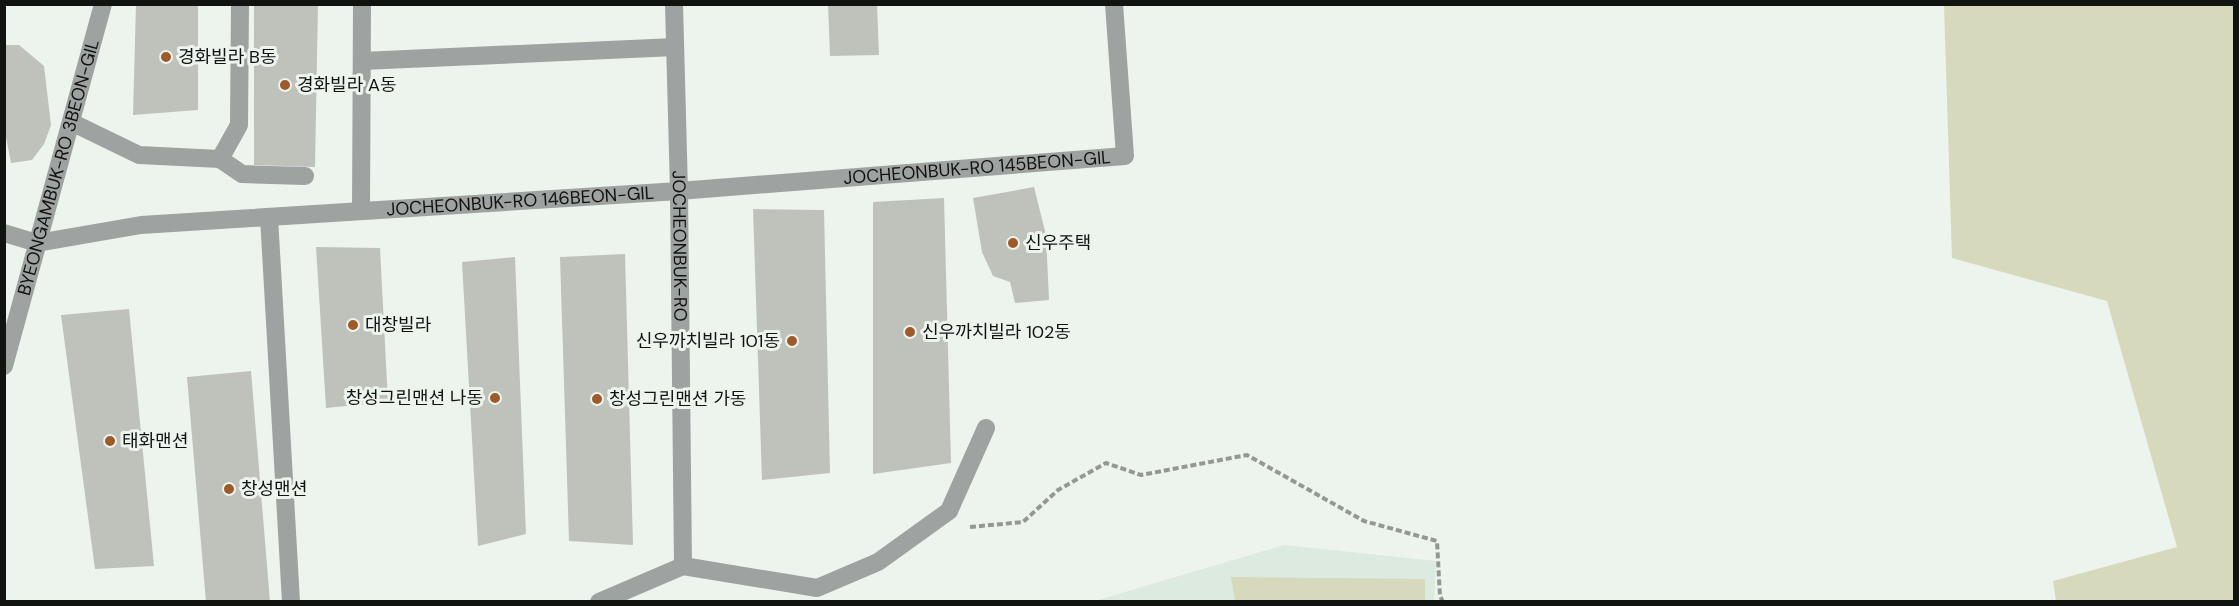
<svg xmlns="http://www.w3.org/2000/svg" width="2239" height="606" viewBox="0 0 2239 606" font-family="'DM Sans','Noto Sans KR',sans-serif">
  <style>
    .built { fill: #ddeadf }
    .green { fill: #d6d9bb }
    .building { fill: #bec2bb }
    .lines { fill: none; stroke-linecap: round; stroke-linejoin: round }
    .path { stroke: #939893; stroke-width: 4; stroke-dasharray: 6 3; stroke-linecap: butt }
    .street { stroke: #9ea2a1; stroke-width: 18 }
    .poi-dot { fill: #9d5a2a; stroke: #edf4ee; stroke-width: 2 }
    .labels { text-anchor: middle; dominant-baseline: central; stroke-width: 6; stroke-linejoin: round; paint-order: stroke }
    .poi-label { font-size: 18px; fill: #111311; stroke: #edf4ee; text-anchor: start }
    .street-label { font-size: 18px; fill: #111311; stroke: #edf4ee }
  </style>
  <rect width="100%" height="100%" fill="#edf4ee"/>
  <!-- built -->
  <polygon class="built" points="1284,545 1436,561 1434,601 1091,602"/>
  <!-- green -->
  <g class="green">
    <polygon points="1944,5 2234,5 2234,601 2056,601 2053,581 2177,547 2107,301 1952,258"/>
    <polygon points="1231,577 1425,579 1425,601 1235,601"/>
  </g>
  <!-- building -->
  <g class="building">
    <polygon points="136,4 198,4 198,110 133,115"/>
    <polygon points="254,4 318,4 315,167 254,165"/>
    <polygon points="828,4 877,4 879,55 830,56"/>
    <polygon points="4,45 19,45 44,66 51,125 44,144 32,160 11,163 4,127"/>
    <polygon points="1034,187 1046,235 1049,300 1015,303 1010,282 993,276 982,252 973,198"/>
    <polygon points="944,198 951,463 873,474 873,202"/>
    <polygon points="753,209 824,210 830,473 762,480"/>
    <polygon points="316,247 380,248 388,402 326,408"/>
    <polygon points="625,254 633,545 569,541 560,257"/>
    <polygon points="515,257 526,534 478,546 462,262"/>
    <polygon points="129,309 154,566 95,569 61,315"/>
    <polygon points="251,371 270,602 206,602 187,377"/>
  </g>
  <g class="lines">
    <!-- path -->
    <polyline class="path" points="970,527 1023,522 1058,490 1106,463 1141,475 1247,455 1364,521 1437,541 1440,596 1443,602"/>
    <!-- street -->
    <g class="street">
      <path id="s1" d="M674 4 679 191 683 566"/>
      <polyline points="362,61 675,47"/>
      <polyline points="71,122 139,155 220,159 239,125 240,4"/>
      <polyline points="220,159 242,174 305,176"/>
      <polyline points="361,211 362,4"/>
      <polyline points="269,217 291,602"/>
      <path id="s2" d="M4 233 37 243 141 225 679 191 1125 156 1114 4"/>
      <path id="s3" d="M4 366 103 4"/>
      <polyline points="683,566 817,588 878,562 949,511 986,428"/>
      <polyline points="599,602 683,566"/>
    </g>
  </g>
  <!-- markers -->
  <g class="poi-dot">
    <circle cx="166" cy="57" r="6"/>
    <circle cx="285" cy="85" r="6"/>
    <circle cx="1013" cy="243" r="6"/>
    <circle cx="353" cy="325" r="6"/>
    <circle cx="910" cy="332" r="6"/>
    <circle cx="792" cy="341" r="6"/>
    <circle cx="495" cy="398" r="6"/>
    <circle cx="597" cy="399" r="6"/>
    <circle cx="110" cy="441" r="6"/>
    <circle cx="229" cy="489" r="6"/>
  </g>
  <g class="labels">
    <!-- poi labels -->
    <g class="poi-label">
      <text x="178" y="57">경화빌라 B동</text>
      <text x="297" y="85">경화빌라 A동</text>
      <text x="1025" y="243">신우주택</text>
      <text x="365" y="325">대창빌라</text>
      <text x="922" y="332">신우까치빌라 102동</text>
      <text x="780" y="341" text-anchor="end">신우까치빌라 101동</text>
      <text x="483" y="398" text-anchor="end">창성그린맨션 나동</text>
      <text x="609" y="399">창성그린맨션 가동</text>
      <text x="122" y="441">태화맨션</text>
      <text x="241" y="489">창성맨션</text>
    </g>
    <!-- street labels -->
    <g class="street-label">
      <text stroke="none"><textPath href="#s2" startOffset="978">JOCHEONBUK-RO 145BEON-GIL</textPath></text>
      <text stroke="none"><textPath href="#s3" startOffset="206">BYEONGAMBUK-RO 3BEON-GIL</textPath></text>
      <text stroke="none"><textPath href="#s2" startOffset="520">JOCHEONBUK-RO 146BEON-GIL</textPath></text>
      <text stroke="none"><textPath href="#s1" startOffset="242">JOCHEONBUK-RO</textPath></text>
    </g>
  </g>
  <!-- border -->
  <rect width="2239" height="606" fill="none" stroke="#111311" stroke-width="12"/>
</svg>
